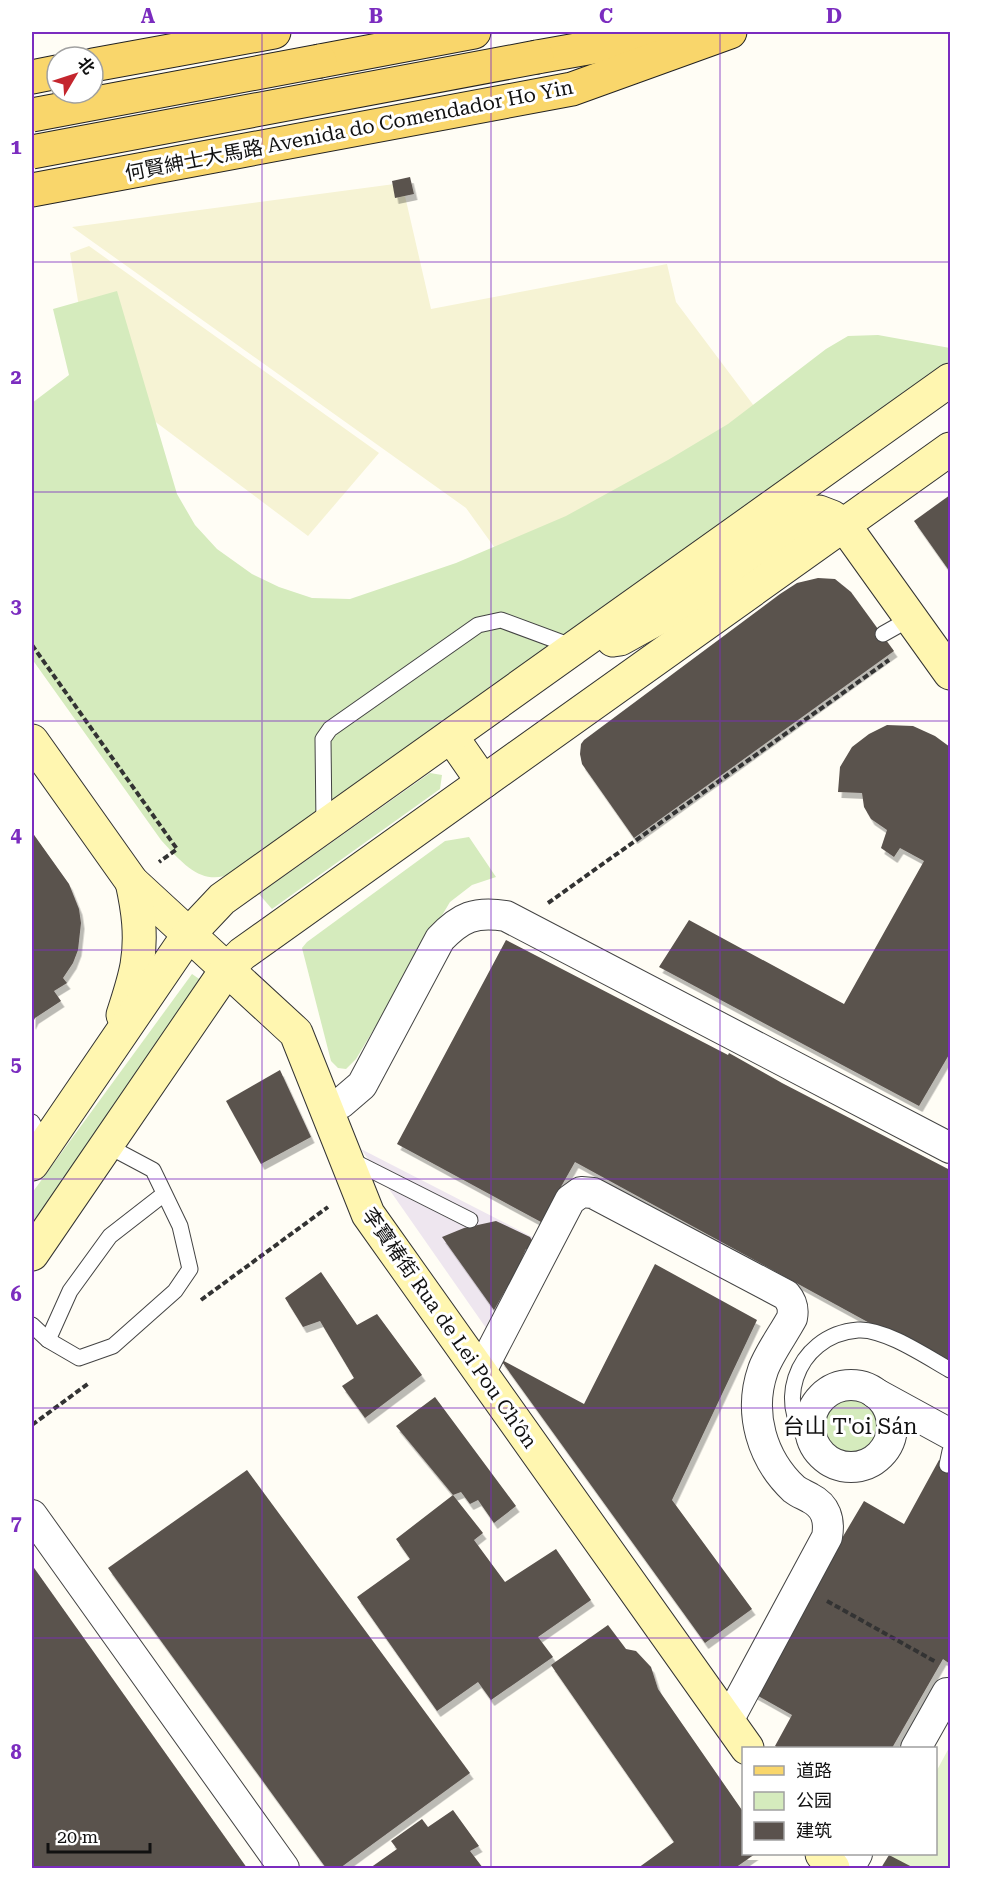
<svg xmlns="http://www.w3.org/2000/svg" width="982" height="1900" viewBox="0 0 982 1900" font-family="'Roboto Serif','Noto Sans SC',serif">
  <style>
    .industrial { fill: #eee6ef }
    .farmland { fill: #f6f3d4 }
    .green { fill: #d5ebbd }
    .pitch { fill: #e6f2cf }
    .building { fill: #5a524d; filter: url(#shadow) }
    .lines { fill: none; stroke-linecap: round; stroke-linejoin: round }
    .lane-casing { stroke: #444; stroke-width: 17 }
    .street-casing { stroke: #444; stroke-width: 32 }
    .secondary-casing { stroke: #333; stroke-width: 35 }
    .primary-casing { stroke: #222; stroke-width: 35 }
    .path { stroke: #333; stroke-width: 4; stroke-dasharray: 6 3; stroke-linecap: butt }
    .lane { stroke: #fff; stroke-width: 15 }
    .street { stroke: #fff; stroke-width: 30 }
    .secondary { stroke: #fff6b0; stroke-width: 33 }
    .primary { stroke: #f9d66b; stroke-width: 33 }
    .primary-bridge-casing { stroke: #222; stroke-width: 35; stroke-linecap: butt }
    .primary-bridge { stroke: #f9d66b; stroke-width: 33 }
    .grid { fill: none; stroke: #7b2cbf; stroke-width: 1.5; stroke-opacity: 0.55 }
    .labels { text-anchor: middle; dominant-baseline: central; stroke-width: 6; stroke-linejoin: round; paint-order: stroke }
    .street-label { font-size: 20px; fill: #111; stroke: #fff }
    .quarter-label { font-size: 22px; fill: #111; stroke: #fff }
    .neatline { fill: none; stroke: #7b2cbf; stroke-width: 2 }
    .grid-label { font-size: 20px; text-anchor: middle; font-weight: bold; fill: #7b2cbf }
  </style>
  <defs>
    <filter id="shadow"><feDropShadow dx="3.5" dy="6" stdDeviation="0" flood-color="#0004"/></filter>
  </defs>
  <rect width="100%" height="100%" fill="#fffdf5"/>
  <!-- industrial -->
  <polygon class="industrial" points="361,1149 540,1241 493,1338"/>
  <!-- farmland -->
  <g class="farmland">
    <polygon points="402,183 431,309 667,264 676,302 793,458 556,633 466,508 72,227"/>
    <polygon points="89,246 379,453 308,536 90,373 70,253"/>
  </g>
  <!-- green -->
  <g class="green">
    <path d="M117 291 177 494 195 525 217 549 252 574 279 587 312 598 350 599 456 563 566 516 668 460 728 424 826 349 848 336 878 335 950 348V361L258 860C211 891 195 878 161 840L32 659V403L69 375 53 309Z"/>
    <polygon points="430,773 442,775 440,789 272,909 259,894"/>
    <polygon points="469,837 496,877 472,885 450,902 356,1059 346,1069 338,1068 331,1061 302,948 307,942 445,841"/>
    <polygon points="192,974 211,987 32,1232 32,1193"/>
    <circle cx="850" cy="1426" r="37"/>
  </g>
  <!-- pitch -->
  <polygon class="pitch" points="950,1746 950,1868 882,1868 890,1854 936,1854 936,1772"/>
  <!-- building -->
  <g class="building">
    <polygon points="410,177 414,194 395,198 392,181"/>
    <polygon points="950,495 950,572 914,521"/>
    <polygon points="818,578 835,579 851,592 894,651 634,838 582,764 580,754 581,744 584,740 780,594 797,583"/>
    <polygon points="887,725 913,726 935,736 950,747 950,1053 919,1106 659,967 689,920 844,1004 924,861 900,848 894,857 881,848 887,830 871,819 864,807 862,793 838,792 840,767 852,747 869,734"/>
    <polygon points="32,832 69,884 79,909 81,923 78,950 73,963 63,978 67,983 54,991 61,1001 35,1018 32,1024"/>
    <polygon points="506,940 728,1055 729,1053 782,1083 950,1170 950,1367 575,1162 541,1222 397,1144"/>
    <polygon points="280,1070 311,1137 261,1164 226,1101"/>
    <polygon points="496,1221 530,1237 533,1242 530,1249 526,1249 517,1270 494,1310 442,1237 464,1228"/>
    <polygon points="655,1264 757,1320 672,1500 752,1609 705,1643 500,1359 584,1404"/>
    <polygon points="321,1272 357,1325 377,1314 422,1375 365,1418 342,1386 354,1378 320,1321 303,1327 285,1298"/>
    <polygon points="435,1397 516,1506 494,1523 478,1500 470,1504 461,1492 453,1495 396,1426"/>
    <polygon points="939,1460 950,1467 950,1664 943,1659 892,1748 778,1748 775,1746 792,1715 751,1692 864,1501 904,1524"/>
    <polygon points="247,1470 470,1773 340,1868 326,1868 108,1568"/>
    <polygon points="453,1495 483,1533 474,1540 505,1582 556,1549 591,1600 538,1637 553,1657 491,1700 478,1682 437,1711 357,1597 410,1559 396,1539"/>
    <polygon points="32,1565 247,1868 32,1868"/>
    <polygon points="608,1625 626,1649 636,1651 651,1667 658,1689 744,1813 744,1854 755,1854 735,1868 638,1868 674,1842 551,1665"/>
    <polygon points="453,1810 479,1846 470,1851 483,1868 370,1868 397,1849 391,1841 422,1819 428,1827"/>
    <polygon points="889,1855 914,1868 881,1868"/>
  </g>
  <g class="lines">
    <defs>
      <g id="lane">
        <polyline points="883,634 899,625 915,624"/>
        <polyline points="324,825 323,739 330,729 478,625 501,620 574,647"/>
        <polyline points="32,1122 45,1144"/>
        <polyline points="351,1160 470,1220"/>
        <polyline points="32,1325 48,1340 79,1358 113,1346 175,1291 190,1269 180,1226 153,1170 106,1145"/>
        <polyline points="48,1340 70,1291 110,1236 164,1194"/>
        <path d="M819 1452C769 1412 794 1335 858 1330 884 1328 927 1357 950 1370"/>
        <polyline points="947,1465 950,1451"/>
      </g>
      <g id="street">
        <path d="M326 1108 341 1103 362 1085 440 939C461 917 475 911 506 916L950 1148"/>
        <path d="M480 1373 570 1200 581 1192 593 1193 786 1295C792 1302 794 1308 792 1318 784 1333 768 1355 763 1370 748 1413 762 1459 794 1489 799 1493 805 1495 810 1498 826 1506 830 1520 827 1537L728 1721"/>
        <circle cx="851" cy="1426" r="41"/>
        <polyline points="875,1393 950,1434"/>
        <polyline points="32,1515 284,1868"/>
        <polyline points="916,1748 947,1693 950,1695"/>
        <polyline points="849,1868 857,1854"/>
      </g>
      <g id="secondary">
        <polyline points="613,640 620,639 658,618 791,523 819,512 832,517 844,525 950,673"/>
        <polyline points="451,736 483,782"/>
        <polyline points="32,741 132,882 296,1033 368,1214 747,1748"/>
        <path d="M123 1015C128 999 134 982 137 965 142 936 138 909 132 882"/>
        <polyline points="32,1164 189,934 222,899 950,380"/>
        <polyline points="32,1254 227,969 242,954 950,449"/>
        <polyline points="822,1854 833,1868"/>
      </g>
      <g id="primary">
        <polyline points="537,57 678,32"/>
        <polyline points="320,61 474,32"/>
        <polyline points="93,65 274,32"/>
        <polyline points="32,77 57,72"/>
        <polyline points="32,190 572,89 730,32"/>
      </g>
    </defs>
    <!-- lane casing -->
    <use href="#lane" class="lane-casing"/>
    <!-- street casing -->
    <use href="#street" class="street-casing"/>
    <!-- secondary casing -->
    <use href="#secondary" class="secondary-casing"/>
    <!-- primary casing -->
    <use href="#primary" class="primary-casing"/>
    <!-- path -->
    <g class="path">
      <polyline points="32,645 177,849 159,862"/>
      <polyline points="548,903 889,660"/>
      <polyline points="201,1300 328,1207"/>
      <polyline points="32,1425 89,1383"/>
      <polyline points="827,1601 936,1662"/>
    </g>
    <!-- lane -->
    <use href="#lane" class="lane"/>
    <!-- street -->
    <use href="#street" class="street"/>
    <!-- secondary -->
    <use href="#secondary" class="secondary"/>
    <!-- primary -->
    <use href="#primary" class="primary"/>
    <defs>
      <g id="primary-bridge">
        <polyline points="32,115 320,61"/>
        <polyline points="32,152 537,57"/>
      </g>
    </defs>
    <!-- primary-bridge casing -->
    <use href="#primary-bridge" class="primary-bridge-casing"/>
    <!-- primary-bridge -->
    <use href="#primary-bridge" class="primary-bridge"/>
  </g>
  <!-- grid -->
  <path class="grid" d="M262 32V1868M491 32V1868M720 32V1868M32 262H950M32 492H950M32 721H950M32 950H950M32 1179H950M32 1408H950M32 1638H950"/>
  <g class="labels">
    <!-- street labels -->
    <g class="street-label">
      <text transform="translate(349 130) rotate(-11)">何賢紳士大馬路 Avenida do Comendador Ho Yin</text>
      <text transform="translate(450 1328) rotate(55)">李寶椿街 Rua de Lei Pou Ch'ôn</text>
    </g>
    <!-- quarter labels -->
    <g class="quarter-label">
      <text x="850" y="1426">台山 T'oi Sán</text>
    </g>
  </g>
  <!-- border -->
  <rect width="982" height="1900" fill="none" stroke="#ffffff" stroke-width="66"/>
  <!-- legend -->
  <rect x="742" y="1747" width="195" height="108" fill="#ffffff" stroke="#a0a0a0" stroke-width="1.5"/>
  <rect x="754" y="1766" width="30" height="9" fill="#f9d66b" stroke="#a0a0a0" stroke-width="1.5"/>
  <text x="796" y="1777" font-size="18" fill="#111111">道路</text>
  <rect x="754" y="1792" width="30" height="18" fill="#d5ebbd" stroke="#a0a0a0" stroke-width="1.5"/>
  <text x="796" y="1807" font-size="18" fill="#111111">公园</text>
  <rect x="754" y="1822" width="30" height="18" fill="#5a524d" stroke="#a0a0a0" stroke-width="1.5"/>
  <text x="796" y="1837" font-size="18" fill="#111111">建筑</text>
  <!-- north arrow -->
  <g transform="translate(75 75) rotate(51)"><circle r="28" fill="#ffffff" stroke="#a0a0a0" stroke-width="1.5"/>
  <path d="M0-4.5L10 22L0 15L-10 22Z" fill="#c4262e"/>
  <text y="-9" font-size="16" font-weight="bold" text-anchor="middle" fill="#111111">北</text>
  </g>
  <!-- scale -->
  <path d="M48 1843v9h102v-9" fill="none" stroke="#111111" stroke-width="3"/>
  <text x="57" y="1843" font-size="18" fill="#111111" stroke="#ffffff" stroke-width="4.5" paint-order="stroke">20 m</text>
  <rect x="33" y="33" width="916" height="1834" class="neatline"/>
  <g class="grid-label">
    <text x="148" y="23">A</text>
    <text x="376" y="23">B</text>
    <text x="606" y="23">C</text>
    <text x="834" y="23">D</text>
    <text x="16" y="154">1</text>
    <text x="16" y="384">2</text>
    <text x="16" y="613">3</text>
    <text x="16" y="842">4</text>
    <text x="16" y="1071">5</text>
    <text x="16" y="1301">6</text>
    <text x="16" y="1530">7</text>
    <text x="16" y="1759">8</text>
  </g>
</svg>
